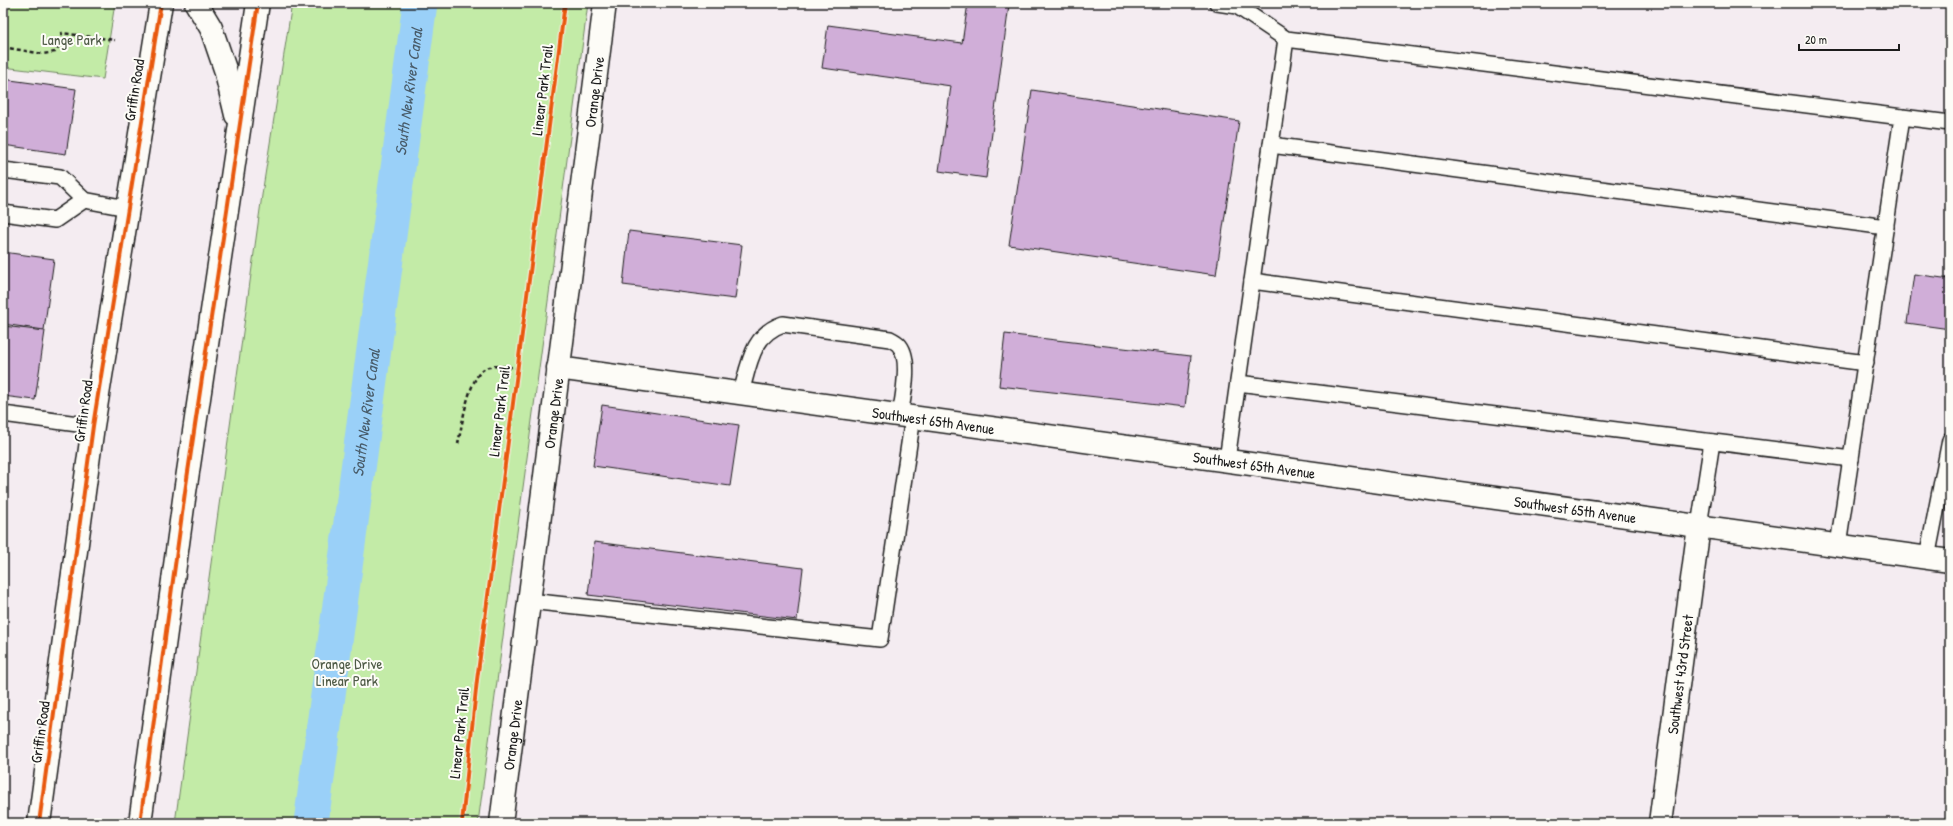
<svg xmlns="http://www.w3.org/2000/svg" width="1953" height="826" viewBox="0 0 1953 826" font-family="'Patrick Hand',sans-serif">
  <style>
    .green { fill: #c3eba7; stroke: #708462 }
    .lines { fill: none; stroke-linecap: round; stroke-linejoin: round }
    .canal { stroke: #9ad0f8; stroke-width: 35 }
    .building { fill: #d0aed8; stroke: #1c1c1c }
    .service-casing { stroke: #1c1c1c; stroke-width: 18 }
    .minor-casing { stroke: #1c1c1c; stroke-width: 25 }
    .tertiary-casing { stroke: #1c1c1c; stroke-width: 25 }
    .primary-casing { stroke: #1c1c1c; stroke-width: 25 }
    .path { stroke: #1c1c1c; stroke-width: 2.5; stroke-dasharray: 4 3; stroke-linecap: butt }
    .service { stroke: #fdfcf7; stroke-width: 15 }
    .minor { stroke: #fdfcf7; stroke-width: 22 }
    .tertiary { stroke: #fdfcf7; stroke-width: 22 }
    .primary { stroke: #fdfcf7; stroke-width: 22 }
    .cycleway-casing { stroke: #fdfcf7; stroke-width: 6 }
    .cycleway { stroke: #e8590c; stroke-width: 4 }
    .labels { text-anchor: middle; dominant-baseline: central; stroke-width: 4; stroke-linejoin: round; paint-order: stroke }
    .park-label { font-size: 15px; fill: #4e5a46; stroke: #fdfcf7 }
    .street-label { font-size: 15px; fill: #1c1c1c; stroke: #fdfcf7 }
    .water-label { font-size: 16px; font-style: italic; fill: #485b69; stroke: #fdfcf7 }
  </style>
  <rect width="100%" height="100%" fill="#f4ecf1"/>
  <filter id="ink" filterUnits="userSpaceOnUse"><feTurbulence type="fractalNoise" baseFrequency=".025" numOctaves="2"/><feDisplacementMap in="SourceGraphic" scale="8" xChannelSelector="R" yChannelSelector="G"/><feConvolveMatrix kernelMatrix="1 2 1 2 8 2 1 2 1" color-interpolation-filters="sRGB"/></filter>
  <g filter="url(#ink)">
    <!-- green -->
    <g class="green">
      <polygon points="3,3 115,3 103,79 3,67"/>
      <polygon points="292,3 588,3 478,823 175,823 263,188"/>
    </g>
    <g class="lines">
      <!-- canal -->
      <path class="canal" id="s1" d="M311 823 420 3"/>
    </g>
    <!-- building -->
    <g class="building">
      <polygon points="968,3 994,3 1009,5 986,178 939,171 951,86 822,68 828,25 962,43"/>
      <polygon points="3,79 76,89 66,154 3,145"/>
      <polygon points="1032,90 1239,121 1216,275 1009,245"/>
      <polygon points="629,231 742,245 735,299 623,285"/>
      <polygon points="3,252 54,259 44,330 3,324"/>
      <polygon points="1914,274 1950,279 1950,329 1907,323"/>
      <polygon points="3,326 45,331 35,400 3,396"/>
      <polygon points="1005,334 1191,356 1185,407 999,386"/>
      <polygon points="602,405 739,425 730,486 593,466"/>
      <polygon points="594,542 803,568 797,620 588,595"/>
    </g>
    <g class="lines">
      <defs>
        <g id="service">
          <polyline points="1217,3 1237,6 1286,39 1902,117 1838,545"/>
          <polyline points="1902,117 1950,123"/>
          <polyline points="1271,145 1286,39"/>
          <polyline points="3,170 60,177 84,200 127,208"/>
          <polyline points="3,213 55,220 84,200"/>
          <polyline points="1252,281 1866,363"/>
          <polyline points="1238,383 1851,459"/>
          <path d="M741 393C749 365 752 334 783 324L890 339C892 340 896 342 898 344 912 357 903 398 900 415"/>
          <polyline points="3,414 93,426"/>
          <polyline points="1227,460 1271,145 1886,227"/>
          <polyline points="1699,526 1712,442"/>
          <polyline points="1927,558 1950,440"/>
          <polyline points="529,601 880,639 913,417"/>
        </g>
        <g id="minor">
          <path id="s2" d="M558 368 1950 561"/>
          <path id="s3" d="M1660 823 1699 526"/>
        </g>
        <g id="tertiary">
          <path id="s4" d="M501 823 605 3"/>
        </g>
        <g id="primary">
          <polyline points="196,3 211,28 225,69 236,115"/>
          <polyline points="39,823 93,426 161,3"/>
          <polyline points="140,823 185,492 258,3"/>
        </g>
      </defs>
      <!-- service casing -->
      <use href="#service" class="service-casing"/>
      <!-- minor casing -->
      <use href="#minor" class="minor-casing"/>
      <!-- tertiary casing -->
      <use href="#tertiary" class="tertiary-casing"/>
      <!-- primary casing -->
      <use href="#primary" class="primary-casing"/>
      <!-- path -->
      <g class="path">
        <polyline points="3,47 43,54 55,52 60,44 62,33 115,40"/>
        <path d="M458 444C462 426 469 370 489 367 498 365 508 367 517 368"/>
      </g>
      <!-- service -->
      <use href="#service" class="service"/>
      <!-- minor -->
      <use href="#minor" class="minor"/>
      <!-- tertiary -->
      <use href="#tertiary" class="tertiary"/>
      <!-- primary -->
      <use href="#primary" class="primary"/>
      <defs>
        <g id="cycleway">
          <polyline points="39,823 93,426 161,3"/>
          <polyline points="140,823 185,492 258,3"/>
          <polyline points="462,823 477,680 565,3"/>
        </g>
      </defs>
      <!-- cycleway casing -->
      <use href="#cycleway" class="cycleway-casing"/>
      <!-- cycleway -->
      <use href="#cycleway" class="cycleway"/>
    </g>
  </g>
  <g class="labels">
    <!-- park labels -->
    <g class="park-label">
      <text x="72" y="39">Lange Park</text>
      <text x="347" y="663">Orange Drive<tspan x="347" dy="17">Linear Park</tspan></text>
    </g>
    <!-- street labels -->
    <g class="street-label">
      <text transform="translate(134 90) rotate(-81)">Griffin Road</text>
      <text transform="translate(542 90) rotate(-83)">Linear Park Trail</text>
      <text stroke="none"><textPath href="#s4" startOffset="737">Orange Drive</textPath></text>
      <text transform="translate(83 411) rotate(-82)">Griffin Road</text>
      <text transform="translate(499 411) rotate(-83)">Linear Park Trail</text>
      <text stroke="none"><textPath href="#s4" startOffset="413">Orange Drive</textPath></text>
      <text stroke="none"><textPath href="#s2" startOffset="379">Southwest 65th Avenue</textPath></text>
      <text stroke="none"><textPath href="#s2" startOffset="703">Southwest 65th Avenue</textPath></text>
      <text stroke="none"><textPath href="#s2" startOffset="1027">Southwest 65th Avenue</textPath></text>
      <text stroke="none"><textPath href="#s3" startOffset="150">Southwest 43rd Street</textPath></text>
      <text transform="translate(40 732) rotate(-82)">Griffin Road</text>
      <text transform="translate(459 733) rotate(-84)">Linear Park Trail</text>
      <text stroke="none"><textPath href="#s4" startOffset="89">Orange Drive</textPath></text>
    </g>
    <!-- water labels -->
    <g class="water-label">
      <text stroke="none"><textPath href="#s1" startOffset="738">South New River Canal</textPath></text>
      <text stroke="none"><textPath href="#s1" startOffset="414">South New River Canal</textPath></text>
    </g>
  </g>
  <!-- margin -->
  <rect width="1953" height="826" fill="none" stroke="#fdfcf7" stroke-width="16"/>
  <rect x="8" y="8" width="1937" height="810" fill="none" stroke="#1c1c1c" stroke-width="1.5" filter="url(#ink)"/>
  <!-- scale -->
  <path d="M1799 44v6h100v-6" fill="none" stroke="#1c1c1c" stroke-width="2"/>
  <text x="1805" y="44" font-size="12" fill="#1c1c1c" stroke="#fdfcf7" stroke-width="3" paint-order="stroke">20 m</text>
</svg>
